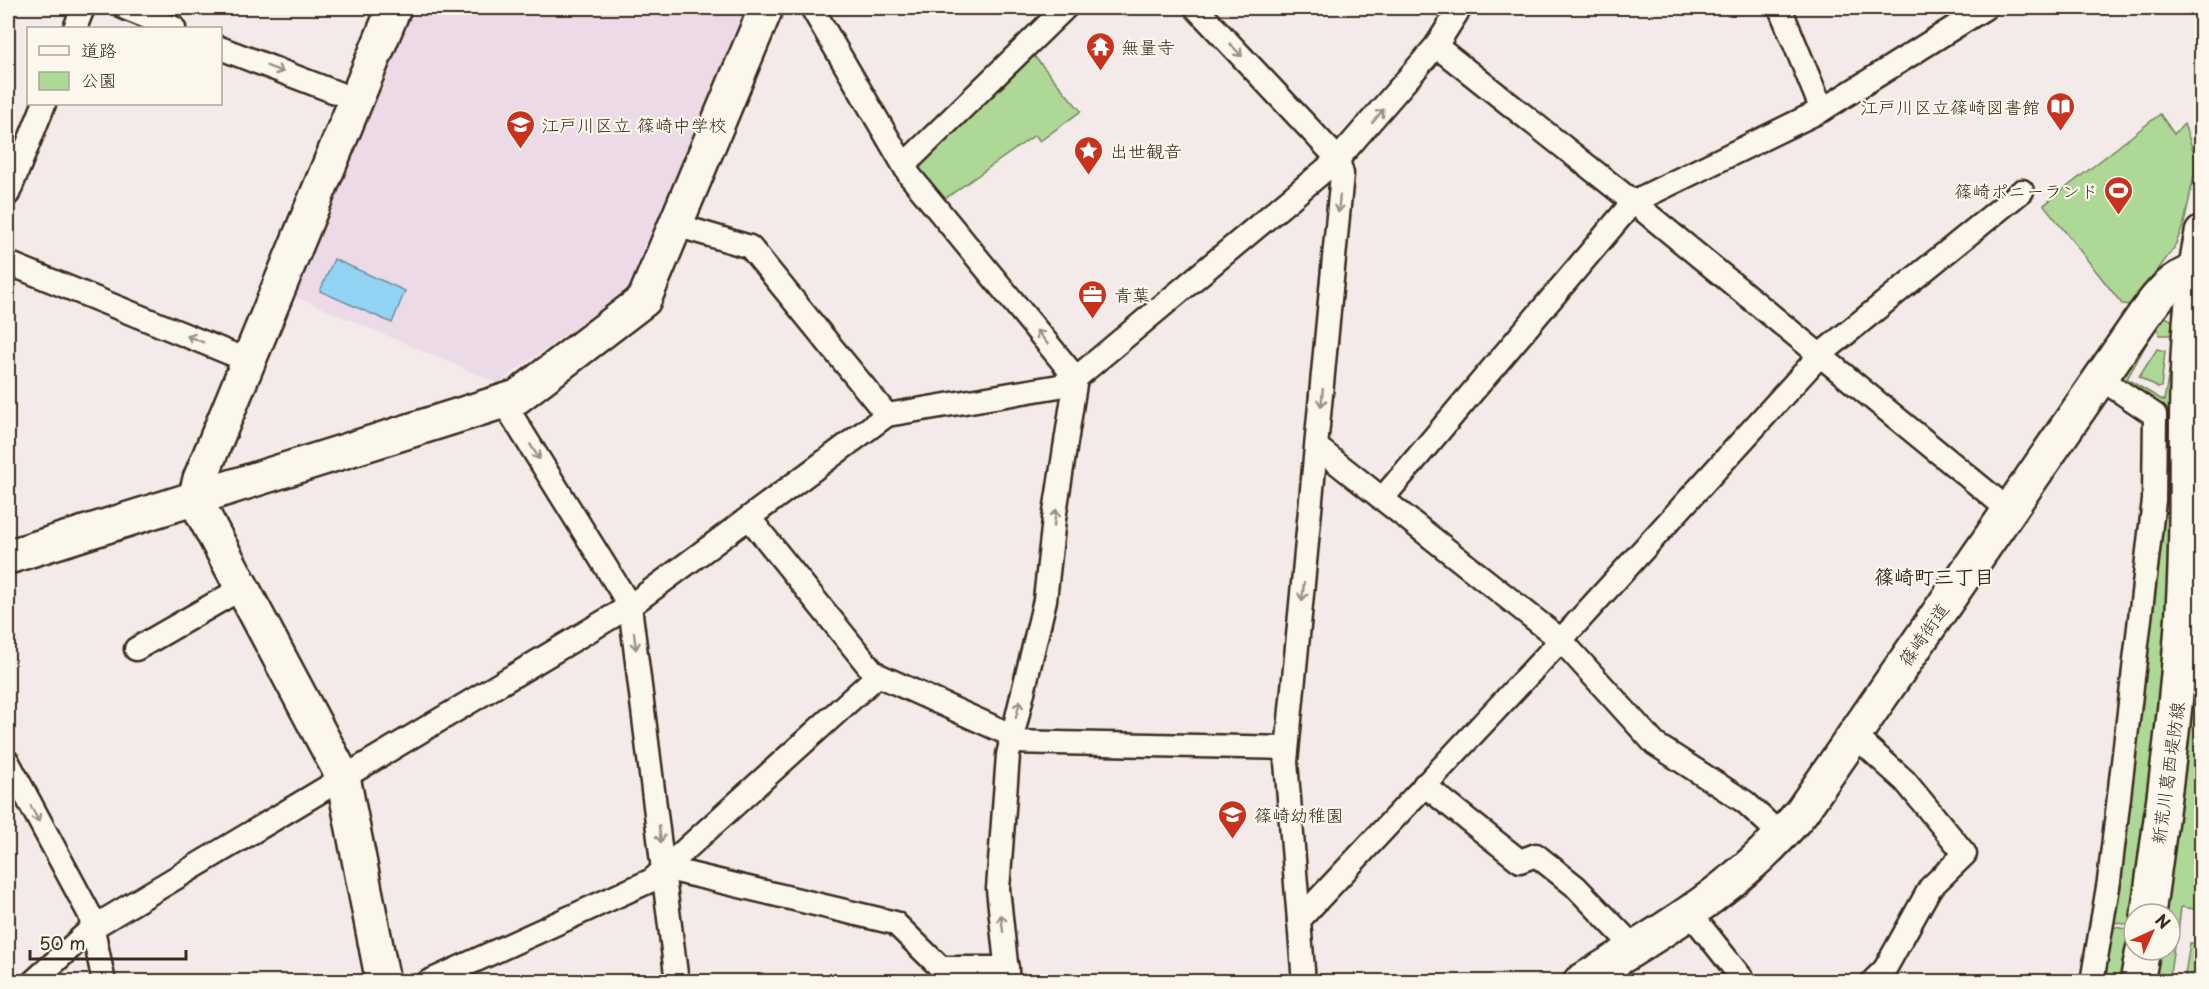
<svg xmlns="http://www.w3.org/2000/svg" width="2209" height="989" viewBox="0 0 2209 989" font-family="'Playpen Sans','Klee One',sans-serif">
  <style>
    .built { fill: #ecdae7 }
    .green { fill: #add896; stroke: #74815a; stroke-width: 1.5 }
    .water { fill: #91d4f3; stroke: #6f909e; stroke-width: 1.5 }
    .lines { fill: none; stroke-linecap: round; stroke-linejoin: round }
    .street-casing { stroke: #3b2a1e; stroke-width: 27 }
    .secondary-casing { stroke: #3b2a1e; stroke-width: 38 }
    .street { stroke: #fbf7ec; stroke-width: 22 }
    .secondary { stroke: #fbf7ec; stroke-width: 33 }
    .oneway { stroke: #9b9085 }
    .labels { text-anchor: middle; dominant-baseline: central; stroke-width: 4.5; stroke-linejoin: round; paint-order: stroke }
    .poi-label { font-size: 18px; fill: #3b2a1e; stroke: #fbf7ec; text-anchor: start }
    .street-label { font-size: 18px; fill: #3b2a1e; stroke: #fbf7ec }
    .neighbourhood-label { font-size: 20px; font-weight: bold; fill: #3b2a1e; stroke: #fbf7ec }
  </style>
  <rect width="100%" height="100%" fill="#f4eaea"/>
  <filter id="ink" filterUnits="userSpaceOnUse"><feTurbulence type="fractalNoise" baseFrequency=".0167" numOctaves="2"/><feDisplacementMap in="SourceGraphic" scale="12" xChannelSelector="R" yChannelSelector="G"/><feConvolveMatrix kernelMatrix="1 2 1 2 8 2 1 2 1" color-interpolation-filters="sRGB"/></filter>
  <g filter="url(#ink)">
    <!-- built -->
    <polygon class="built" points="412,8 745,8 627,291 498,383 294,296"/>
    <!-- green -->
    <g class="green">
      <polygon points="1034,56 1081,111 1040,141 1035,135 943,200 915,169"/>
      <polygon points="2160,114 2174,134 2184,124 2197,161 2184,224 2174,248 2132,305 2122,304 2044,205"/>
      <polygon points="2163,316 2175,322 2177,335 2159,335 2157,322"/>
      <polygon points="2148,341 2127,379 2164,401 2172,355 2170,640 2134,926 2108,921 2161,412 2119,383"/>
      <polygon points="2157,349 2165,351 2161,387 2158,388 2139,377"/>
      <polygon points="2201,590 2201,910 2181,907 2178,933 2170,931 2170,914 2160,914 2187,734"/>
      <polygon points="2107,925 2134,931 2127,981 2098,982"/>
      <polygon points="2170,937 2175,938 2169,981 2150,982 2154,950 2170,950"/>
      <polygon points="2190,943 2201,944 2201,981 2184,981"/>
    </g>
    <!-- water -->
    <polygon class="water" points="334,259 405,291 392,323 320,291"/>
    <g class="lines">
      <defs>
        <g id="street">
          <polyline points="125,8 174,28"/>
          <polyline points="812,8 910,176 1076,378 1054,519 1045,600 1008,755 998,889 1008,982"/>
          <polyline points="1196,8 1338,159 1342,174 1286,762 1304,982"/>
          <polyline points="1780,8 1822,110"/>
          <polyline points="75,28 83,8"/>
          <polyline points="1436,46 1633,202 2010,511"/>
          <polyline points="220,48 356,100"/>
          <polyline points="904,165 1065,8"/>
          <polyline points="8,194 44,104"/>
          <polyline points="676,225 750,247 887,415 1059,386 1076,378 1338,159 1436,46 1460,8"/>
          <polyline points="8,263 249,361"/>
          <polyline points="504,403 630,606 677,982"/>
          <polyline points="1318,448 1561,640 1655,744 1745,802 1782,836"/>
          <polyline points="1382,499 1633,202 1822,110 1985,8"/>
          <polyline points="750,519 871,669 878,675 1011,735"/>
          <polyline points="136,649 242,588"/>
          <polyline points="1854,735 1905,781 1965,854 1930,888 1885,969 1872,982"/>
          <polyline points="1010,742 1287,748"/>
          <polyline points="8,762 90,915 104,982"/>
          <polyline points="1424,785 1520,861 1536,855 1575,886 1635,948"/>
          <polyline points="664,868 895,923 941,968 1007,968"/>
          <polyline points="1691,914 1745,982"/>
          <polyline points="1299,920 1561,640 1821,354 2022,191"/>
          <polyline points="33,982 92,928 630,606 887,415"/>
          <polyline points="428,982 652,880 878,675"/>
          <polyline points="2092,982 2109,881 2154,500 2155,415 2100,378"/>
        </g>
        <g id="secondary">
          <polyline points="8,557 517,397 644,300 766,8"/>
          <path d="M2148 914C2164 798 2181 684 2185 567 2189 456 2180 343 2202 233"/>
          <polyline points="383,982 343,777 195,499 200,479 394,8"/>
          <path d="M1580 982C1662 931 1741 887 1802 811L2144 315C2158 296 2171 278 2194 272"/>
          <polyline points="2137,982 2143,950"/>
        </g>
      </defs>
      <!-- street casing -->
      <use href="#street" class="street-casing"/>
      <!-- secondary casing -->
      <use href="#secondary" class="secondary-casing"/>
      <!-- street -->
      <use href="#street" class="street"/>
      <!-- secondary -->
      <use href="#secondary" class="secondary"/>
    </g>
    <!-- one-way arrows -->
    <defs><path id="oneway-shaft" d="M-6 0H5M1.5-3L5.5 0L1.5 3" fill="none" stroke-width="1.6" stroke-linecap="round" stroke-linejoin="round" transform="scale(1.5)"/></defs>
    <g class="oneway">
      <use href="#oneway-shaft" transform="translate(1236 50) rotate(47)"/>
      <use href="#oneway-shaft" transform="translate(275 69) rotate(21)"/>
      <use href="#oneway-shaft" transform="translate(1378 116) rotate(-50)"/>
      <use href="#oneway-shaft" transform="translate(1339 204) rotate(95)"/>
      <use href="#oneway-shaft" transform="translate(1042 337) rotate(-129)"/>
      <use href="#oneway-shaft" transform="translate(195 339) rotate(-158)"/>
      <use href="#oneway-shaft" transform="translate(1322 398) rotate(95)"/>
      <use href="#oneway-shaft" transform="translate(535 452) rotate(58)"/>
      <use href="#oneway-shaft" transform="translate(1055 518) rotate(-82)"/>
      <use href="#oneway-shaft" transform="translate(1303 592) rotate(96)"/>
      <use href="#oneway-shaft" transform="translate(635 641) rotate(83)"/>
      <use href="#oneway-shaft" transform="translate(1018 709) rotate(-76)"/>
      <use href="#oneway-shaft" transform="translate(35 814) rotate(62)"/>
      <use href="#oneway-shaft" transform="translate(660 834) rotate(83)"/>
      <use href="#oneway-shaft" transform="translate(1002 923) rotate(-97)"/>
    </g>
  </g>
  <!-- icons -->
  <defs>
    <symbol id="temple-pin" viewBox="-11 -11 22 30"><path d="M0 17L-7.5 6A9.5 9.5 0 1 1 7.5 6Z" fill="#c8321e" stroke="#fbf7ec"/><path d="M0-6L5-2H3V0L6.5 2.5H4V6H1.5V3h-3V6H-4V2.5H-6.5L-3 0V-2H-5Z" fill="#fff"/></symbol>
    <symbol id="library-pin" viewBox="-11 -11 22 30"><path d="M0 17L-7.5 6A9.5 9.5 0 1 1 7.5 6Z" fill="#c8321e" stroke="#fbf7ec"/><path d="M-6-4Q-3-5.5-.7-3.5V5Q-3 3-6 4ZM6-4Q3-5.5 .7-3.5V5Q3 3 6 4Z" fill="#fff"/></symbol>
    <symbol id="school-pin" viewBox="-11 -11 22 30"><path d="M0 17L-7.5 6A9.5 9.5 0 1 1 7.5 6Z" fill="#c8321e" stroke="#fbf7ec"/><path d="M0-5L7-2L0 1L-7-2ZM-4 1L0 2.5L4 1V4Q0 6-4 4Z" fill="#fff"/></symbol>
    <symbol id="sight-pin" viewBox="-11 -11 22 30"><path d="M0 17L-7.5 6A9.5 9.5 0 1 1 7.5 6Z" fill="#c8321e" stroke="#fbf7ec"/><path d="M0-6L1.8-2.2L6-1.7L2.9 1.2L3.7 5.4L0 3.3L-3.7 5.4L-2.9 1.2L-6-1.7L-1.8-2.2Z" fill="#fff"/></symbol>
    <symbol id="stadium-pin" viewBox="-11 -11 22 30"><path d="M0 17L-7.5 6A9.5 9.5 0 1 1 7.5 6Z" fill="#c8321e" stroke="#fbf7ec"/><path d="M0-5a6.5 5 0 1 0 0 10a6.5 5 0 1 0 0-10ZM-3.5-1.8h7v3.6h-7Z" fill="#fff"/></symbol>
    <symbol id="office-pin" viewBox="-11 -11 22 30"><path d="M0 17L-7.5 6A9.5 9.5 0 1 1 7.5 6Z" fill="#c8321e" stroke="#fbf7ec"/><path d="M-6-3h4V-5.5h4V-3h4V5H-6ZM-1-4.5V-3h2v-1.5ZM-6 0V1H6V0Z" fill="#fff"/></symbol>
  </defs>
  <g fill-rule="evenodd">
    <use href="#temple-pin" x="1084" y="30" width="33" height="45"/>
    <use href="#library-pin" x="2044" y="90" width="33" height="45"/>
    <use href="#school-pin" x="504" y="108" width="33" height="45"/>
    <use href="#sight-pin" x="1072" y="134" width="33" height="45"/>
    <use href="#stadium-pin" x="2102" y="174" width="33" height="45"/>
    <use href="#office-pin" x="1076" y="278" width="33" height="45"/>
    <use href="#school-pin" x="1216" y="798" width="33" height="45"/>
  </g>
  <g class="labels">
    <!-- poi labels -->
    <g class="poi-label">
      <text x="1121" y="46">無量寺</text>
      <text x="2040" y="106" text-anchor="end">江戸川区立篠崎図書館</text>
      <text x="541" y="124">江戸川区立 篠崎中学校</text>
      <text x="1110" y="150">出世観音</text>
      <text x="2098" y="190" text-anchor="end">篠崎ポニーランド</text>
      <text x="1114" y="294">青葉</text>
      <text x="1254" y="814">篠崎幼稚園</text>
    </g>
    <!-- street labels -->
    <g class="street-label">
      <text transform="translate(1923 634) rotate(-55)">篠崎街道</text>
      <text transform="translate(2167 773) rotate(-82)">新荒川葛西堤防線</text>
    </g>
    <!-- neighbourhood labels -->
    <g class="neighbourhood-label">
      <text x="1934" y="576">篠崎町三丁目</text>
    </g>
  </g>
  <!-- margin -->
  <rect width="2209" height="989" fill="none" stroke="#fbf7ec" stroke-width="30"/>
  <rect x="15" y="15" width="2179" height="959" fill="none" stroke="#3b2a1e" stroke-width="2" filter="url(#ink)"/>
  <!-- legend -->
  <rect x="27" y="27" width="195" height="78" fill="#fbf7ec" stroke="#aea59a" stroke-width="1.5"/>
  <rect x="39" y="46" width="30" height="9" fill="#fbf7ec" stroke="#aea59a" stroke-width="1.5"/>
  <text x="81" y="57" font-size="18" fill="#3b2a1e">道路</text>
  <rect x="39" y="72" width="30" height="18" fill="#add896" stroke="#aea59a" stroke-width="1.5"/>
  <text x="81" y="87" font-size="18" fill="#3b2a1e">公園</text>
  <!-- north arrow -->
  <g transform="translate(2152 932) rotate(45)"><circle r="28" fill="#fbf7ec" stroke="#aea59a" stroke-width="1.5"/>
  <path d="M0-4.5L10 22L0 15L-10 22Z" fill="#c8321e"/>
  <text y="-9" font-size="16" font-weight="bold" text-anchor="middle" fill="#3b2a1e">N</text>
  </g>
  <!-- scale -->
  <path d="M30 950v9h156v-9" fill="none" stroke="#3b2a1e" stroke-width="3"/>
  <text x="39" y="950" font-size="18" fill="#3b2a1e" stroke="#fbf7ec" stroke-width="4.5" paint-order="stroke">50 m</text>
</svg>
